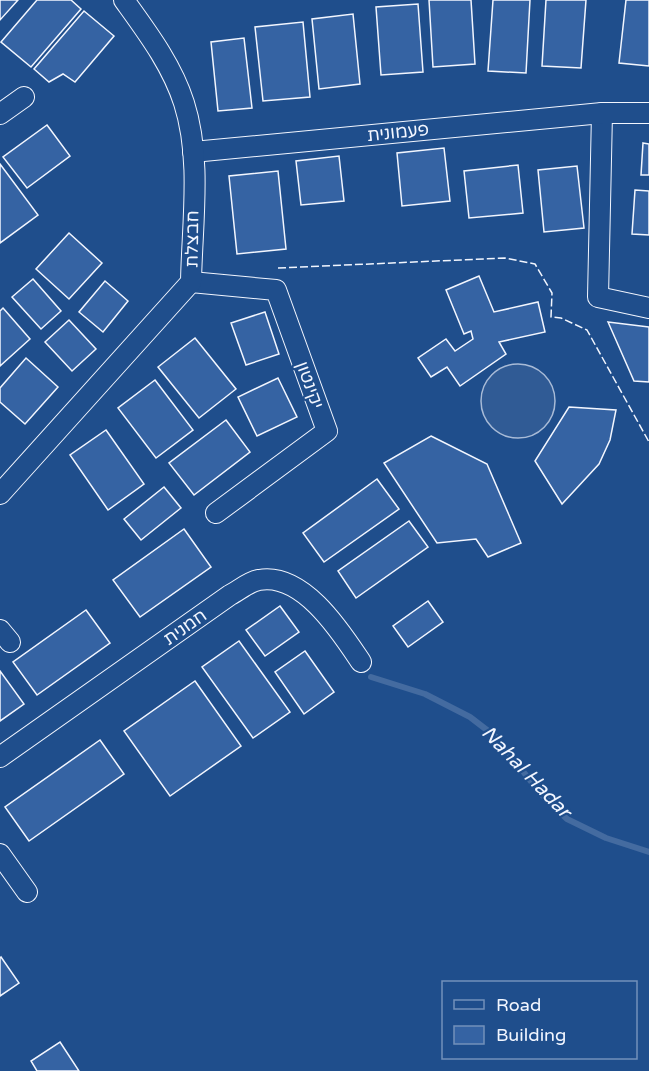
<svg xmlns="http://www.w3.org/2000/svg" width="649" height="1071" viewBox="0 0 649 1071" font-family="'Varela Round',Heebo,sans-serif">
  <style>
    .built { fill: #305b95; stroke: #a8bbd7; stroke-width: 1.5 }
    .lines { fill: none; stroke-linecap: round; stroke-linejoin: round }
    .stream { stroke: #446ba0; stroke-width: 6 }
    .building { fill: #3563a3; stroke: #f2f6ff; stroke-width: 1.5 }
    .minor-casing { stroke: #f2f6ff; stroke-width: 22 }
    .minor { stroke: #1f4e8c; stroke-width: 20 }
    .fence { stroke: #f2f6ff; stroke-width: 1.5; stroke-dasharray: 8 3; stroke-linecap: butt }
    .labels { text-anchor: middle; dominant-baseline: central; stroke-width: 4.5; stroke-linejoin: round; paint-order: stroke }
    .street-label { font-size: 18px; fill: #f2f6ff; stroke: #1f4e8c }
    .water-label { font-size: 20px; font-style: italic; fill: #f2f6ff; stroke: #1f4e8c }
  </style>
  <rect width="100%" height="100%" fill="#1f4e8c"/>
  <!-- built -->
  <circle class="built" cx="518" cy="401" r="37"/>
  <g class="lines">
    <!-- stream -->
    <polyline class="stream" points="371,677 425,694 470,717 496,737 540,793 567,819 606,838 649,852"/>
  </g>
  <!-- building -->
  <g class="building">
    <polygon points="0,0 18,0 0,20"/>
    <polygon points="37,0 71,0 81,9 31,67 1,42"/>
    <polygon points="429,0 471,0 475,64 433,67"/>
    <polygon points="493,0 530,0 526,73 488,71"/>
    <polygon points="546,0 586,0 581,68 542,66"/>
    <polygon points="626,0 649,0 649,66 619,63"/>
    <polygon points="418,4 423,72 381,75 376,7"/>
    <polygon points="84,11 114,36 75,82 63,74 49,82 34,69"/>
    <polygon points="353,14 360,84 319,89 312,19"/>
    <polygon points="303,22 310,97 263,101 255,27"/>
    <polygon points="244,38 252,108 218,111 211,42"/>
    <polygon points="47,125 70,156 27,188 3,157"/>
    <polygon points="643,143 649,144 649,175 641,175"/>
    <polygon points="444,148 450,201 402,206 397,153"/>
    <polygon points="339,156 344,201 301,205 296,161"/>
    <polygon points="0,164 38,215 0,243"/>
    <polygon points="518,165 523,213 469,218 464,171"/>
    <polygon points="577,166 584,228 544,232 538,170"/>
    <polygon points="278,171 286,249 237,254 229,176"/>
    <polygon points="635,190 649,191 649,235 632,234"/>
    <polygon points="69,233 102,263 69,299 36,269"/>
    <polygon points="479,276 494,312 538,302 545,332 499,342 506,354 460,386 447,367 431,377 418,358 446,339 455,351 473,339 471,331 464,334 446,290"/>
    <polygon points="33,279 61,311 41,329 12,297"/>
    <polygon points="105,281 128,301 103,332 79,312"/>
    <polygon points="3,308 30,339 0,366 0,311"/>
    <polygon points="265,312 279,354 246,365 231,323"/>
    <polygon points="69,320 96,349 72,371 45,342"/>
    <polygon points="608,322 649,327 649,382 634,381"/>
    <polygon points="195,338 236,389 199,418 158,367"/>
    <polygon points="26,358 58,387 25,424 0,402 0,388"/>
    <polygon points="278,378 297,417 257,436 238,397"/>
    <polygon points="155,380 193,430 156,458 118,408"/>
    <polygon points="569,407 616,410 610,440 599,464 562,504 535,461"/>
    <polygon points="226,420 250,452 194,495 169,463"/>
    <polygon points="106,430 144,484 108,510 70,455"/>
    <polygon points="431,436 487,464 521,543 488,557 476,539 437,543 384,463"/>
    <polygon points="377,479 399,509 324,562 303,533"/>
    <polygon points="164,487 181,508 141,540 124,519"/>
    <polygon points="409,521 428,547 356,598 338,571"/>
    <polygon points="184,529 211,567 140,617 113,580"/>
    <polygon points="428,601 443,622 408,647 393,626"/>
    <polygon points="280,606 299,632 265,656 246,630"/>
    <polygon points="86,610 110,643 37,695 13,662"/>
    <polygon points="239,641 290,712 253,738 202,667"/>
    <polygon points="305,651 334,692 304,714 275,672"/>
    <polygon points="0,671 24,704 0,721"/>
    <polygon points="195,681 241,746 170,796 124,731"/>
    <polygon points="100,740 124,774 29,841 5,807"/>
    <polygon points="1,957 19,983 0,996 0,958"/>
    <polygon points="60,1042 79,1071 37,1071 31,1061"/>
  </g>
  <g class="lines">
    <defs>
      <g id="minor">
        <polyline points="602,113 598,297 649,308"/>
        <polyline points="0,114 24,97"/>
        <polyline points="193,152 602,113 649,113"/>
        <polyline points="191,282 276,290 327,431 216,513"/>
        <path d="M0 494 191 282C192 224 202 159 184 103 172 65 147 32 124 0"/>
        <polyline points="0,630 10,642"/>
        <path d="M0 757 230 595C238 591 250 581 259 580 303 572 341 632 361 662"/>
        <polyline points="0,854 27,892"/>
      </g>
    </defs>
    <!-- minor casing -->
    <use href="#minor" class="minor-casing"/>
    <!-- minor -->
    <use href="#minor" class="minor"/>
    <!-- fence -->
    <polyline class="fence" points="278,268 505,258 535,264 552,293 551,317 561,318 587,330 649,442"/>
  </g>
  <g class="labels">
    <!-- street labels -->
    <g class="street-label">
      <text transform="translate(398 132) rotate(-6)">פעמונית</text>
      <text transform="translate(192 239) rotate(-89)">חבצלת</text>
      <text transform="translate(310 385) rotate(70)">יקינטון</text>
      <text transform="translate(185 627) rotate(-35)">חמנית</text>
    </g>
    <!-- water labels -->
    <g class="water-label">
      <text transform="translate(526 772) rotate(46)">Nahal Hadar</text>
    </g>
  </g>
  <!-- legend -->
  <rect x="442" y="981" width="195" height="78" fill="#1f4e8c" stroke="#7391ba" stroke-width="1.5"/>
  <rect x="454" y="1000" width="30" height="9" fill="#1f4e8c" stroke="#7391ba" stroke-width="1.5"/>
  <text x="496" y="1011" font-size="18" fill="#f2f6ff">Road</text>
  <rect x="454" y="1026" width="30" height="18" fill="#3563a3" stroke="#7391ba" stroke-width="1.5"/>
  <text x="496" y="1041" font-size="18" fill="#f2f6ff">Building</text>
</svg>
